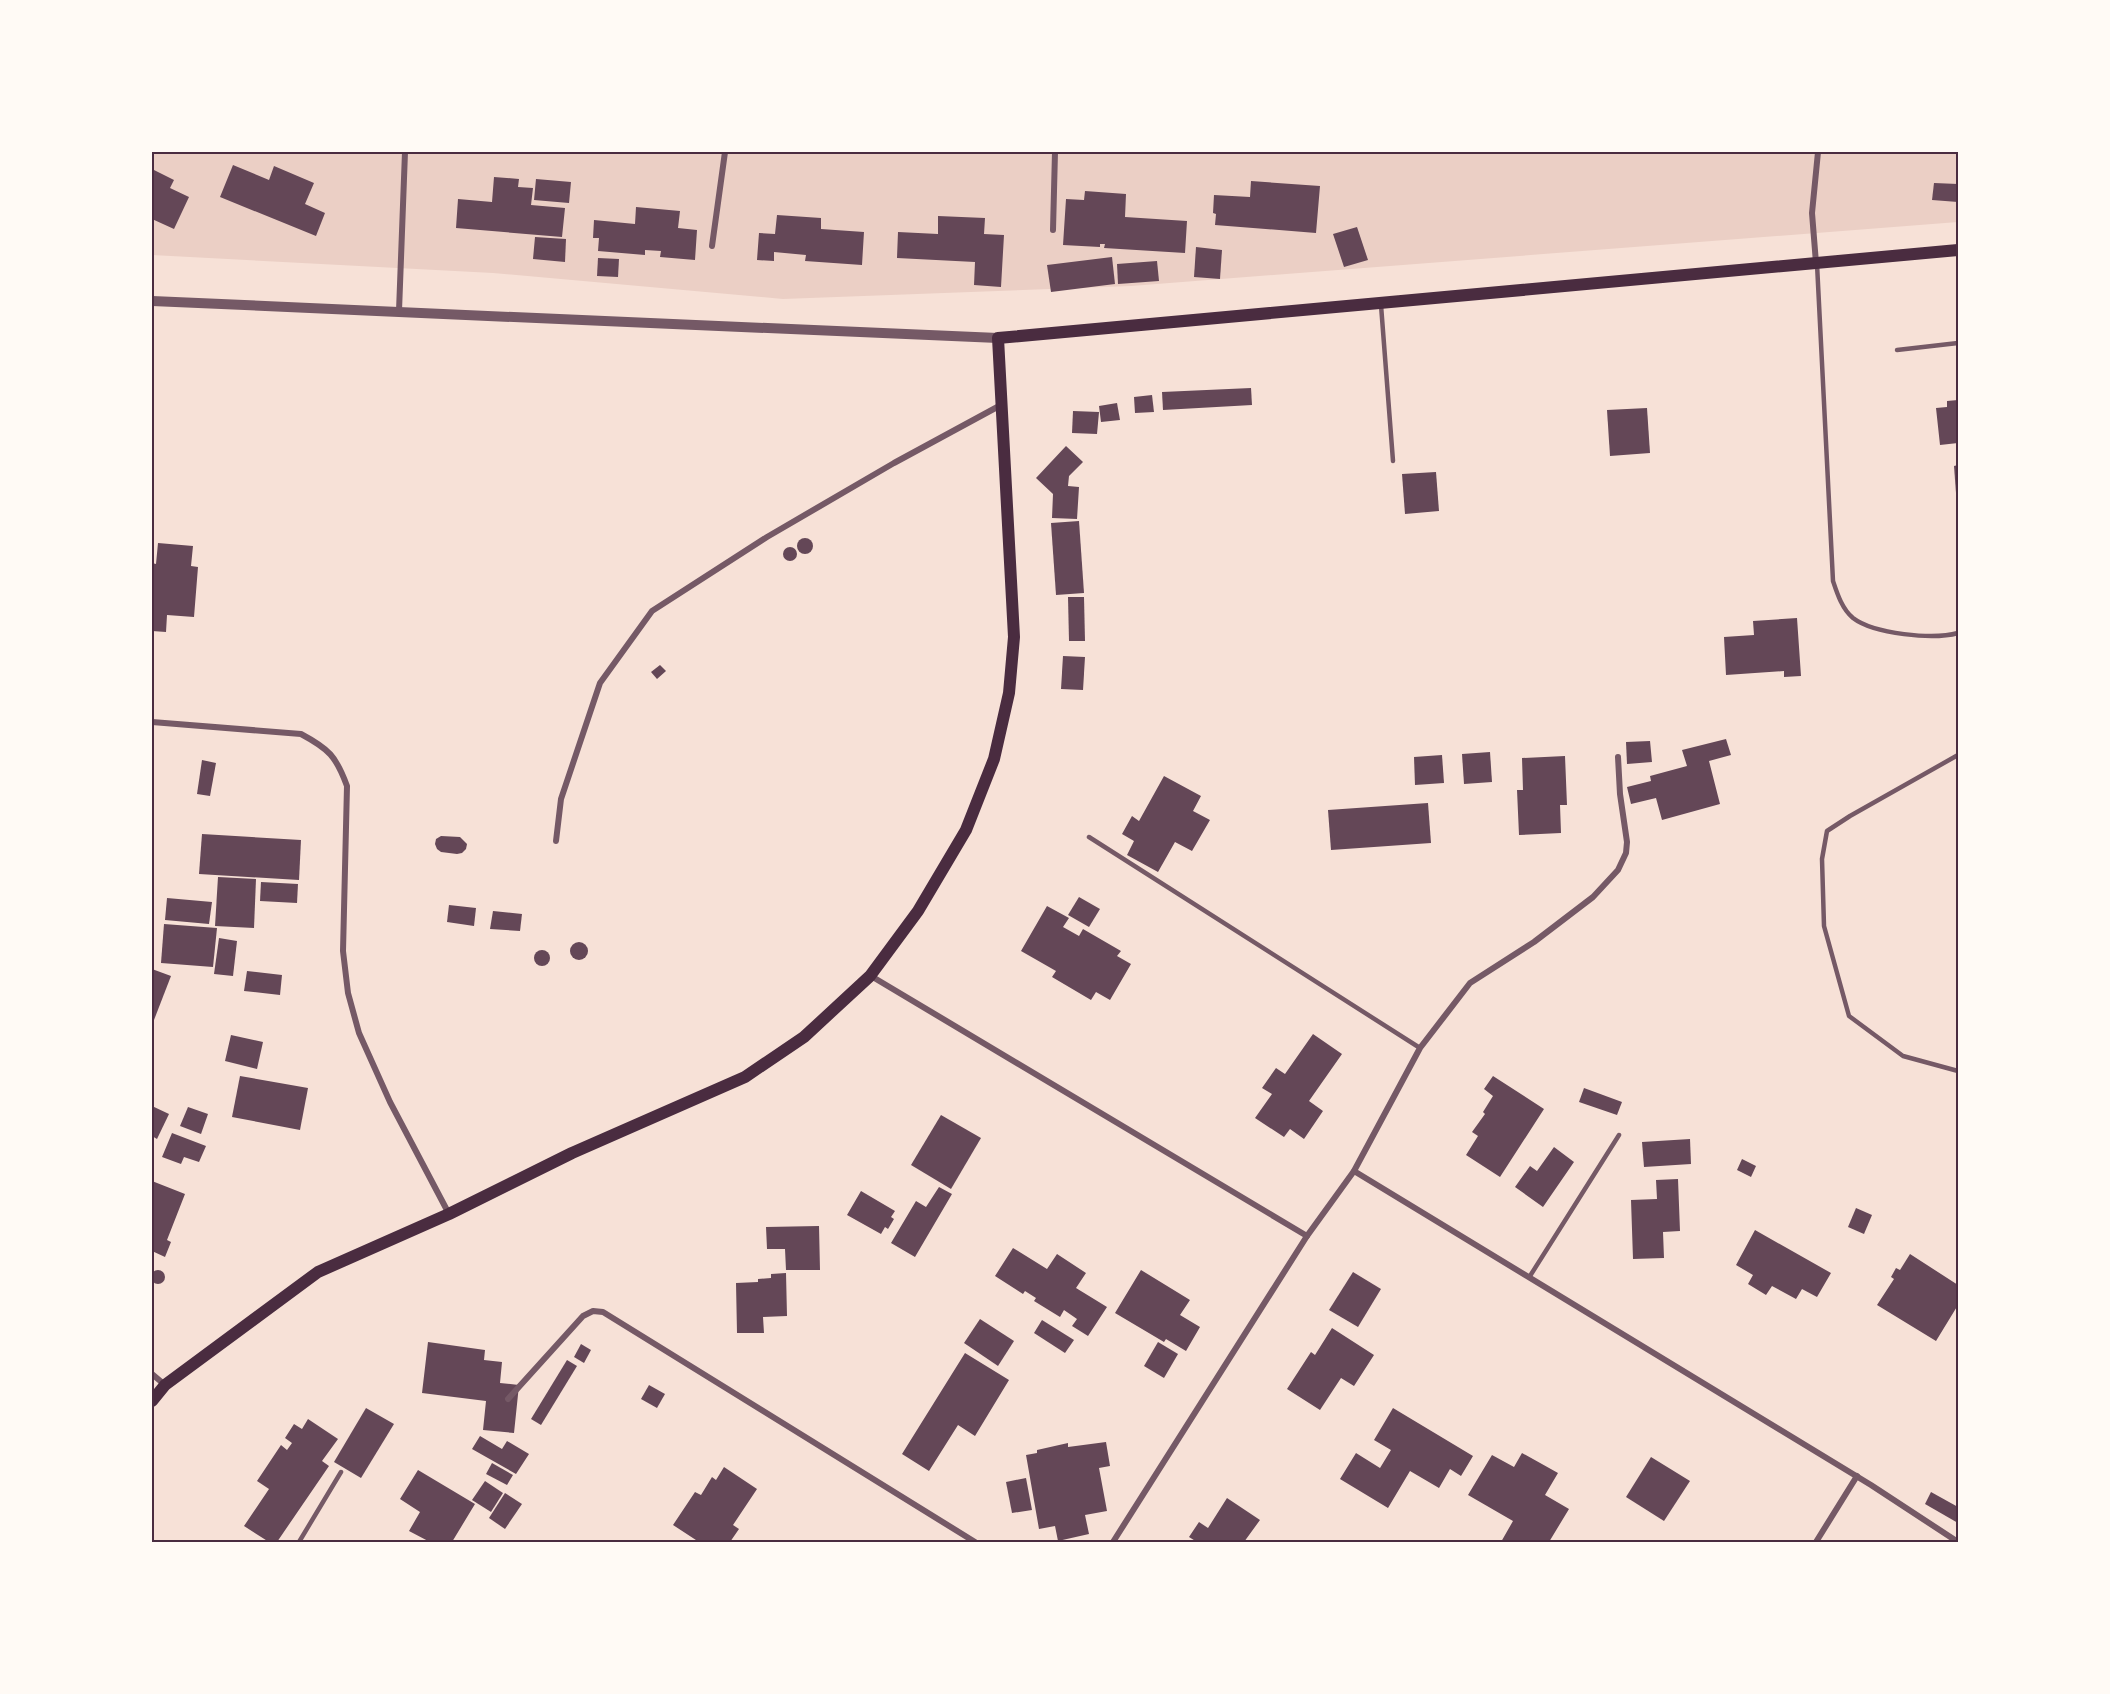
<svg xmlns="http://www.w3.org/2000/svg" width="2110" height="1694" viewBox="0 0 2110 1694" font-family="'PT Sans Narrow',sans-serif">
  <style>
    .green { fill: #ebcfc5 }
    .building { fill: #644757 }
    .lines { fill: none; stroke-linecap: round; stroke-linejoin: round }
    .service { stroke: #755966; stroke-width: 4.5 }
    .minor { stroke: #755966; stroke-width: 6 }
    .tertiary { stroke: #755966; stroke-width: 10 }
    .secondary { stroke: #4a2c40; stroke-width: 12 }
    .neatline { fill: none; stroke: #4a2c40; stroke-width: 2 }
  </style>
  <rect width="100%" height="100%" fill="#f7e1d7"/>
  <!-- green -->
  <polygon class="green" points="152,152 1958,152 1958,222 1131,286 783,299 493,273 152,255"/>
  <!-- building -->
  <g class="building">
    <polygon points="233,165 269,180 274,166 314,183 305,204 325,213 316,236 220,197"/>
    <polygon points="152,169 174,180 170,188 189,197 174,229 152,219"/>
    <polygon points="494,177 519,179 518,187 533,188 531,205 565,208 562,237 456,228 458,199 492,202"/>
    <polygon points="536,179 571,182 569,203 534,200"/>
    <polygon points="1251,181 1320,186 1316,233 1215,225 1216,214 1213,213 1214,195 1250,197"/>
    <polygon points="1934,183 1958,184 1958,202 1932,200"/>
    <polygon points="1085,191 1126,194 1125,217 1187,221 1185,253 1104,248 1105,244 1100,244 1100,247 1063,245 1066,199 1084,200"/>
    <polygon points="636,207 680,211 678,228 697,230 695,260 660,257 661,251 645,250 645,255 598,251 599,238 593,238 594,220 635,224"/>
    <polygon points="777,215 821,218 821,229 864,232 862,265 805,261 806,255 774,252 774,261 757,260 759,233 775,234"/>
    <polygon points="938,216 985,218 984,234 1004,235 1001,287 974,285 975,262 897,258 898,232 938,234"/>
    <polygon points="1357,227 1368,260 1344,267 1333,234"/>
    <polygon points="535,237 566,239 565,262 533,259"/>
    <polygon points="1196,247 1222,250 1220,279 1194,277"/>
    <polygon points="1112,257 1115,284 1051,292 1047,265"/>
    <polygon points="598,258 619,259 618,277 597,276"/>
    <polygon points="1157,261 1159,281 1118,284 1117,264"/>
    <polygon points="1251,388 1252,405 1163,410 1162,392"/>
    <polygon points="1152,395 1154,412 1135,413 1134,397"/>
    <polygon points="1958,400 1958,443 1940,445 1936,408 1947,407 1947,401"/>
    <polygon points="1117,403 1120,420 1101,422 1099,406"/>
    <polygon points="1647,408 1650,453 1610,456 1607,410"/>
    <polygon points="1073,411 1099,412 1097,434 1072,433"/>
    <polygon points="1066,446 1083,462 1069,476 1068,486 1079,487 1077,519 1052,518 1053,494 1036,478"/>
    <polygon points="1958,465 1958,493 1956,493 1954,466"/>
    <polygon points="1436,472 1439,511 1405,514 1402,474"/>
    <polygon points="1079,521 1084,593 1056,595 1051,523"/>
    <circle cx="805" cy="546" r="8"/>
    <polygon points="158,543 193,546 191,566 198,567 194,617 167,615 166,632 152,631 152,563 156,564"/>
    <circle cx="790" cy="554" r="7"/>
    <polygon points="1068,597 1084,597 1085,641 1069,641"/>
    <polygon points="1797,618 1801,676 1784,677 1784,671 1726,675 1724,637 1754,635 1753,621"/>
    <polygon points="1063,656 1085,657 1083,690 1061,689"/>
    <polygon points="660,665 666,671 657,679 651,672"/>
    <polygon points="1726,739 1731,755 1709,761 1720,804 1662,820 1656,798 1631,804 1627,787 1651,781 1650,776 1687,766 1682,750"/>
    <polygon points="1650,741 1652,762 1627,764 1626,742"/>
    <polygon points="1490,752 1492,782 1464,784 1462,754"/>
    <polygon points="1442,755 1444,783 1415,785 1414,757"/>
    <polygon points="1565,756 1567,805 1560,805 1561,833 1519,835 1517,790 1523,790 1522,758"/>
    <polygon points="202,760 216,763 210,796 197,794"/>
    <polygon points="1164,776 1201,796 1193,811 1210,820 1192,851 1175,842 1158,872 1127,855 1134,841 1122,834 1132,816 1139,821"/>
    <polygon points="1428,803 1431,843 1331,850 1328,810"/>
    <polygon points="202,834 301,840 299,880 199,874"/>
    <polygon points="441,836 460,837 467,844 466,849 462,853 457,854 441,852 437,849 435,844 436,839"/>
    <polygon points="218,877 256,879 254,928 215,926"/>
    <polygon points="261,882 298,884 297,903 260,901"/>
    <polygon points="1079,897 1100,909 1089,927 1068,915"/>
    <polygon points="167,898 212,902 209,924 165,920"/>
    <polygon points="449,905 476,908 474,926 447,922"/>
    <polygon points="1047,906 1069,918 1063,927 1079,936 1083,929 1121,951 1117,956 1131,964 1110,1000 1096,992 1091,1000 1052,977 1056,971 1021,951"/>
    <polygon points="493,911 522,914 520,931 490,929"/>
    <polygon points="164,924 217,928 213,967 161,963"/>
    <polygon points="219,938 237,941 233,976 214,974"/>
    <circle cx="579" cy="951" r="9"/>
    <circle cx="542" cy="958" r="8"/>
    <polygon points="152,969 171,976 154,1020 152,1019"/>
    <polygon points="247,971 282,975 280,995 244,991"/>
    <polygon points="1313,1034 1342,1054 1309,1101 1323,1111 1304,1139 1290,1129 1284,1137 1255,1118 1272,1094 1262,1088 1276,1068 1285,1074"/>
    <polygon points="231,1035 263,1042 257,1069 225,1061"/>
    <polygon points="240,1076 308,1088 300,1130 232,1117"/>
    <polygon points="1493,1076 1544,1109 1500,1177 1466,1155 1478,1136 1472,1132 1485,1114 1483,1112 1493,1096 1484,1089"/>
    <polygon points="1584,1088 1622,1102 1617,1115 1579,1102"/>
    <polygon points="152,1106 169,1114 157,1139 152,1136"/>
    <polygon points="188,1107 208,1114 201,1134 180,1126"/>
    <polygon points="941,1115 981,1138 951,1189 911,1165"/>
    <polygon points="172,1133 206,1146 199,1162 184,1157 181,1164 162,1157"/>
    <polygon points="1690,1139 1691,1164 1644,1167 1642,1142"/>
    <polygon points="1554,1147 1574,1162 1543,1207 1515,1187 1530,1166 1537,1171"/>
    <polygon points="1742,1159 1756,1166 1751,1177 1737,1170"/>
    <polygon points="1678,1179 1680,1231 1663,1232 1664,1258 1633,1259 1631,1200 1657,1199 1656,1180"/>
    <polygon points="152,1181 185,1194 167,1240 171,1242 165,1257 152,1251"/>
    <polygon points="939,1187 952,1194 915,1257 891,1243 916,1201 926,1207"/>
    <polygon points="861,1191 895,1211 891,1217 894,1219 888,1229 885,1227 881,1234 847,1215"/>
    <polygon points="1856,1208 1872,1215 1864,1234 1848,1227"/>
    <polygon points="819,1226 820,1270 786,1270 785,1249 767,1249 766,1227"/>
    <polygon points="1755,1230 1831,1273 1817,1297 1802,1289 1796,1299 1772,1286 1766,1295 1748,1284 1753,1275 1736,1265"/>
    <polygon points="1013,1248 1047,1269 1057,1254 1086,1273 1076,1288 1107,1307 1088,1336 1072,1326 1077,1319 1064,1310 1060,1317 1034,1301 1036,1298 1025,1291 1023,1294 995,1276"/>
    <polygon points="1910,1254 1958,1285 1958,1305 1936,1341 1877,1305 1894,1279 1891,1277 1896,1268 1900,1270"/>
    <circle cx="158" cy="1277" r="7"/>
    <polygon points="1141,1270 1190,1300 1180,1315 1200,1327 1186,1351 1166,1339 1164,1342 1115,1313"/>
    <polygon points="1353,1272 1381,1289 1358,1327 1329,1310"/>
    <polygon points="786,1273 787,1316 763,1317 764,1333 737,1333 736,1283 758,1282 758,1279 771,1278 771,1274"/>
    <polygon points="980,1319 1014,1341 998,1366 964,1343"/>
    <polygon points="1042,1320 1074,1340 1065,1353 1034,1333"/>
    <polygon points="1332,1328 1374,1355 1354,1386 1341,1378 1320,1410 1287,1389 1311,1352 1315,1355"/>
    <polygon points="428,1342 485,1350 484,1360 502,1362 500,1383 519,1385 514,1433 483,1430 486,1401 422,1393"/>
    <polygon points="1158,1342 1178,1354 1164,1378 1144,1366"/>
    <polygon points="581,1344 591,1350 584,1363 574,1357"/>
    <polygon points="965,1353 1009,1380 975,1436 958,1425 929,1471 902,1454"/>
    <polygon points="567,1360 577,1366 541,1425 531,1419"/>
    <polygon points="649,1385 665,1394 657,1408 641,1399"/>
    <polygon points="366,1408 394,1424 361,1478 334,1462"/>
    <polygon points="1393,1408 1473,1456 1461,1476 1450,1469 1439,1488 1410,1471 1388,1508 1340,1479 1356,1453 1380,1468 1391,1450 1374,1440"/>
    <polygon points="308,1419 338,1439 322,1461 329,1466 277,1542 269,1542 244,1526 269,1489 257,1481 281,1445 287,1450 292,1443 285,1438 294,1424 302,1429"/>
    <polygon points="480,1436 502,1449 507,1441 529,1454 516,1474 472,1449"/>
    <polygon points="1106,1442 1110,1466 1099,1468 1107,1511 1085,1515 1089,1534 1058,1541 1055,1526 1039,1529 1026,1455 1037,1453 1037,1450 1068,1443 1068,1447"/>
    <polygon points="1522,1453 1558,1473 1545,1495 1569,1509 1549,1542 1501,1542 1513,1521 1468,1495 1492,1455 1514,1467"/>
    <polygon points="1651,1457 1690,1481 1664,1521 1626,1497"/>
    <polygon points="492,1463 513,1475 507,1485 486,1474"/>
    <polygon points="724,1467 757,1489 733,1525 739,1529 730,1542 699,1542 673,1525 695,1492 701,1495 712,1477 716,1480"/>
    <polygon points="418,1470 475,1504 452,1542 430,1542 409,1531 420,1512 400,1499"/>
    <polygon points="1026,1478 1032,1510 1012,1513 1006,1482"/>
    <polygon points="485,1481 503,1493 491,1512 472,1500"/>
    <polygon points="1931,1492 1958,1507 1958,1523 1925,1504"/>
    <polygon points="505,1493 522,1504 505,1529 489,1518"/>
    <polygon points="1227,1498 1260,1520 1244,1542 1197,1542 1189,1537 1199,1522 1208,1528"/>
  </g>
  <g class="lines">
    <!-- service -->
    <g class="service">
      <path d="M1817 264 1833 581C1837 593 1842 609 1853 618 1874 634 1933 640 1958 633"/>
      <polyline points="1381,305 1393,461"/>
      <polyline points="1897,350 1958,343"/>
      <polyline points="1958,755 1850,816 1827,831 1822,859 1824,926 1849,1016 1903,1056 1958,1071"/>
      <polyline points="1089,837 1420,1048"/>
      <polyline points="1530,1276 1619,1135"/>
      <polyline points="299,1542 341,1472"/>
    </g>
    <!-- minor -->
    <g class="minor">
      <polyline points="1053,230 1055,152"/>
      <polyline points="712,246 725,152"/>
      <polyline points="1816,263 1812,213 1818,152"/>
      <polyline points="399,311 405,152"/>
      <path d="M152 722 301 734C329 749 336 756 347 786L343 951 348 993 359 1033 390 1102 449 1214"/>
      <polyline points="556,841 561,799 600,683 652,611 767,537 894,463 1001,405"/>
      <polyline points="871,976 1307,1236"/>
      <polyline points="1354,1171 1871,1485 1958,1542"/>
      <polyline points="152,1374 165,1385"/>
      <polyline points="508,1399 583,1316 593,1311 603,1312 975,1542"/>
      <polyline points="1113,1542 1307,1236 1354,1171 1420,1048 1470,983 1534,942 1593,897 1618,870 1626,853 1627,842 1620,794 1618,757"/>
      <polyline points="1816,1542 1857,1476"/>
    </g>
    <!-- tertiary -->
    <path class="tertiary" d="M152 301C434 312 716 328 998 338"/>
    <!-- secondary -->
    <polyline class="secondary" points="152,1401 165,1385 318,1272 449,1214 572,1153 745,1077 804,1037 870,976 918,911 966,830 994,759 1009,693 1014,637 998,338 1958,250"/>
  </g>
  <!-- border -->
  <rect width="2110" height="1694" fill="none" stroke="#fffaf5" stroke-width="306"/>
  <rect x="153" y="153" width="1804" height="1388" class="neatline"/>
</svg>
